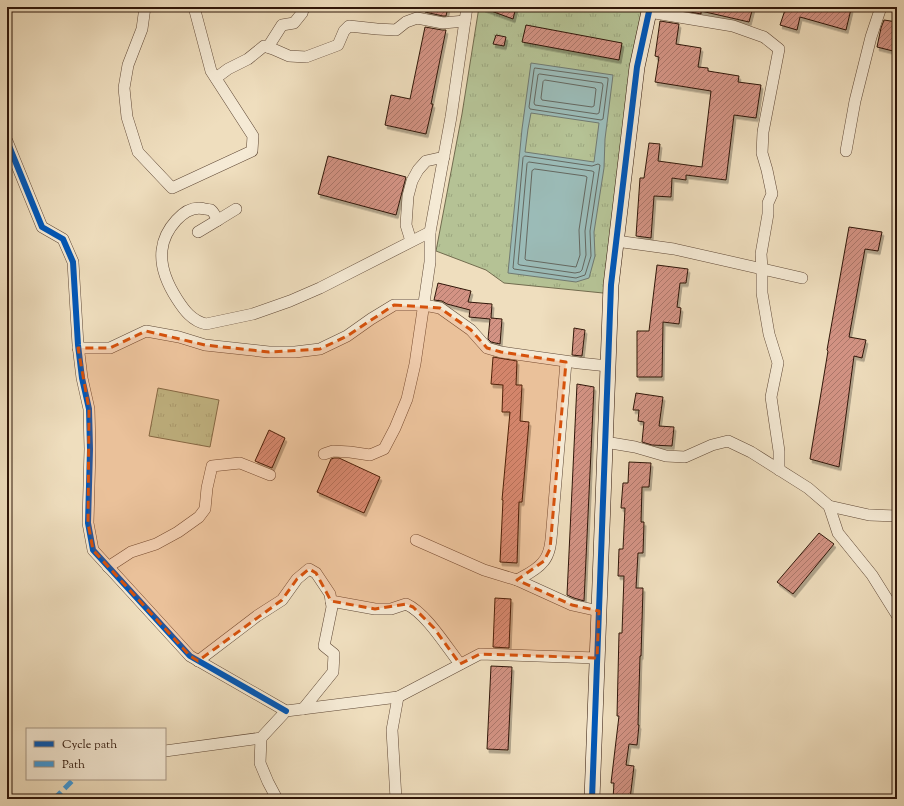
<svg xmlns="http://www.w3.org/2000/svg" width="904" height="806" viewBox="0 0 904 806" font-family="'Sorts Mill Goudy',serif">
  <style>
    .park { fill: url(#park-tufts); stroke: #726c4f }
    .water { fill: #9bbbb7; stroke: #707971; fill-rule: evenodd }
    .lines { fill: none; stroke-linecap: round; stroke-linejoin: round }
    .shore { stroke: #656860; stroke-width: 1 }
    .building { fill: url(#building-hatch); stroke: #2f1609; filter: url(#shadow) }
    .street-casing { stroke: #5f4836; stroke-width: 12 }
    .secondary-casing { stroke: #2f1609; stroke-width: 16 }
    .street { stroke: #f5ead5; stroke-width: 11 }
    .secondary { stroke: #f5ead5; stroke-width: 15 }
    .quiet { stroke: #3d9add; stroke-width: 5; stroke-dasharray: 10 5; stroke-linecap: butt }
    .cycleway-casing { stroke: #f5ead5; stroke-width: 8 }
    .cycleway { stroke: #0057b8; stroke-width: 6 }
    .marked { fill: #d6520c; fill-opacity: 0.2; stroke: #d6520c; stroke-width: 3; stroke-dasharray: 8 5; stroke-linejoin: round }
  </style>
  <defs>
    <pattern id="park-tufts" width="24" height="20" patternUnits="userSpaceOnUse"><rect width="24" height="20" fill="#b5c295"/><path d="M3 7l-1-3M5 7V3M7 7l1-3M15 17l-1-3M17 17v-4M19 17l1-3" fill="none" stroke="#9ca67f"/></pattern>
    <pattern id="building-hatch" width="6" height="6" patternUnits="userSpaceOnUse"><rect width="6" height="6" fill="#d39384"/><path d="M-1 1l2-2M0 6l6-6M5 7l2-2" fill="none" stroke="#ac776a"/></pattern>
    <filter id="shadow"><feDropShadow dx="2" dy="3.5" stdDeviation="0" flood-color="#0004"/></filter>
  </defs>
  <rect width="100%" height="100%" fill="#efdebe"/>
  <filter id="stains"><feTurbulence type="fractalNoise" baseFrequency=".005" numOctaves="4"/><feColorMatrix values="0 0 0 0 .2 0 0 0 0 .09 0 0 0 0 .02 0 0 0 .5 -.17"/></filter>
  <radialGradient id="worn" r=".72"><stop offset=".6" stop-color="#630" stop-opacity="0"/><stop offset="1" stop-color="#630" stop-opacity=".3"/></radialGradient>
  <!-- park -->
  <g class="park">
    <polygon points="479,7 650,7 611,285 603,293 504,283 486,270 436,251 462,114"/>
    <polygon points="158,388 219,400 210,447 149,436"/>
  </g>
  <!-- water -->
  <path class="water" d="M531 63 613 75 605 139 604 168 594 232 595 256 589 278 576 282 508 273 522 129ZM531 113 599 123 594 162 525 152 528 129Z"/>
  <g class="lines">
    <!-- shore -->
    <g class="shore">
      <polygon points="535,68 608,78 608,80 603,119 601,120 530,109 529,107 534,70"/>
      <polygon points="540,74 602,83 603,85 599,113 597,114 535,105 534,103 538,75"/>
      <polygon points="545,80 595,88 596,89 594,106 592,107 542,100 541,98 543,82"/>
      <polygon points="525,156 592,166 598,164 600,165 590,231 591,256 585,275 576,278 514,269 513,268 523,158"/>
      <polygon points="529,162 592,171 594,172 585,231 586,255 582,270 580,272 575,273 520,265 518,264 527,164"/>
      <polygon points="535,169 585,176 587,177 579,230 580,255 576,267 526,260 525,259 532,171"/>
    </g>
  </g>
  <!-- building -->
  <g class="building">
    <polygon points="426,7 448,7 446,16 443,16 425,12"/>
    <polygon points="483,7 516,7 513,19 483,8"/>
    <polygon points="669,7 753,7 749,22 701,11 701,14 669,8"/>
    <polygon points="786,7 843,7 851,9 846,30 800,17 797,30 780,25"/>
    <polygon points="884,20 897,22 897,52 877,47 881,28"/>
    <polygon points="660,21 679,24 676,44 701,48 698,67 708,68 708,71 739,76 738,82 761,85 756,118 734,115 726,180 686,175 686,180 672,178 671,197 654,196 651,238 636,236 640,178 644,178 649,143 660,144 658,161 702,167 711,91 655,82 659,57 655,56"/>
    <polygon points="526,25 622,43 619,60 522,42"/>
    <polygon points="425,27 442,30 446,30 431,104 433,104 426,134 385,125 391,95 410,99"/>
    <polygon points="496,35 506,37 504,46 493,44"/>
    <polygon points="328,156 406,177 396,215 318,194"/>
    <polygon points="849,227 882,232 878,251 865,249 849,337 866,340 862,358 854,356 839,467 810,459 828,351 827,350"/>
    <polygon points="657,265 688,269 686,283 680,283 677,307 681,308 679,324 663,322 662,377 637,377 637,331 649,331"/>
    <polygon points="438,283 471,291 468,302 492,304 491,318 502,319 500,344 491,342 488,339 490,319 469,317 470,310 447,304 442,301 434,300"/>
    <polygon points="574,328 585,330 582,356 572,355"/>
    <polygon points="493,357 517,361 516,385 522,385 520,421 529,422 522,502 519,502 517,563 500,562 503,500 502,500 510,412 502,412 503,385 491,384"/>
    <polygon points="577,384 594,387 584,601 574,598 567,595"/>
    <polygon points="636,393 663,397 659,426 674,427 672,446 652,445 642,442 644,422 638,421 639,410 633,410"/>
    <polygon points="269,430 285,438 272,468 255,461"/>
    <polygon points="334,458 339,458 380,477 364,513 317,492 331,459"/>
    <polygon points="629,462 651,463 649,487 642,487 641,522 644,522 643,553 638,553 636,588 643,588 641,656 640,656 638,725 639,725 637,745 629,744 626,765 634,766 630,799 613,799 614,783 611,783 619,716 617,716 619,633 622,633 624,576 618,576 619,549 623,549 625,508 621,508 623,483 628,483"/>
    <polygon points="819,533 834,544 793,594 777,582"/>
    <polygon points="495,598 511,599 509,648 493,647"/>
    <polygon points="491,666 512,667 508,750 487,749"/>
  </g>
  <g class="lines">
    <defs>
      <g id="street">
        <polyline points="145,7 142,29 128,65 124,88 127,117 138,152 172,188 252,151 253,136 211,71 194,7"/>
        <polyline points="649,12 733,26 764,37 779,49 763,132 762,153 767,170 772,194 768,203 768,214 761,254 762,269 762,293 769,334 778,363 771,397 779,451 779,470"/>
        <polyline points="268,47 282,25 294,23 302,13 304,7"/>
        <polyline points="216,78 228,69 248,59 264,46 273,49 289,56 306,57 338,45 344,31 349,26 377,29 396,30 406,22 417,18 443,23 465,21"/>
        <polyline points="7,141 42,227 63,239 73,262 78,345 82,378 89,409 90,449 88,523 93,550 190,656 286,711"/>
        <polyline points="846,151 855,101 871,37 881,7"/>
        <path d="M236 209 218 220C216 218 214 212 211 210 211 210 206 209 205 209 184 203 164 231 162 250 160 267 168 285 177 299 184 310 192 321 206 324L253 314 290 301 320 288 430 232 451 117 467 7"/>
        <polyline points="198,232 218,220"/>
        <polyline points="411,241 406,225 408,196 412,181 418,170 426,161 444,157"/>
        <polyline points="616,241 674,249 802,278"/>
        <polyline points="78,348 110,348 146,331 179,337 205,345 269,352 295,352 320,349 347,336 371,319 394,305 424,305 440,308 471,330 487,348 501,352 579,363 608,366"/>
        <polyline points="605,442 635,447 666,456 685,457 712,445 728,441 751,452 808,488 829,506 869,515 897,516"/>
        <polyline points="324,454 333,451 350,452 370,455 384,449 395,428 407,399 415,364 430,262 430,232"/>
        <polyline points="829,506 838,533 872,575 897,615"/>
        <polyline points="416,540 484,570 517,580 572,605 599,611"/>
        <polyline points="108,567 131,552 156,544 178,532 199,517 205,509 207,488 212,466 240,463 270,475"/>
        <path d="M517 580C526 575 537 570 543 562 551 553 551 539 552 528L566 362"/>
        <path d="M331 601 375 609H391L406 604C426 613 446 646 460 664"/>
        <polyline points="198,661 257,616 282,600 297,579 309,569 316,573 330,594 332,607 324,646 334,654 333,672 303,709"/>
        <polyline points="261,738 260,763 268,782 277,799"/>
        <polyline points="165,751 261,738 286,711 398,697 480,654 597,658"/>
        <polyline points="396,799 392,730 398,697"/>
      </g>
      <polyline id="secondary" points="592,799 611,285 637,67 650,7"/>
    </defs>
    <!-- street casing -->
    <use href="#street" class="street-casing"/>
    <!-- secondary casing -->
    <use href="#secondary" class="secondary-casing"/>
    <!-- street -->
    <use href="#street" class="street"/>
    <!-- secondary -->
    <use href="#secondary" class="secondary"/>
    <!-- quiet -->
    <polyline class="quiet" points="54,799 74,779"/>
    <defs>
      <g id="cycleway">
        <polyline points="7,141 42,227 63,239 73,262 78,345 82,378 89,409 90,449 88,523 93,550 190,656 286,711"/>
        <polyline points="592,799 611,285 637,67 650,7"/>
      </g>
    </defs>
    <!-- cycleway casing -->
    <use href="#cycleway" class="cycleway-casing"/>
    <!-- cycleway -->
    <use href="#cycleway" class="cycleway"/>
  </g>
  <!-- marked area -->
  <path class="marked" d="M394 305 440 308 471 330 487 348 501 352 566 362 550 549 544 561 517 580 572 605 599 611 597 658 480 654 460 664 434 628 413 607 406 604 375 609 331 601 316 573 309 569 297 579 282 600 198 661 190 656 93 550 88 523 89 409 78 348H110L146 331 205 345 269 352 320 349 347 336Z"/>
  <!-- margin -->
  <rect width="904" height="806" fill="none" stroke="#efdebe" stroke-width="24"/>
  <rect x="8" y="8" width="888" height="790" fill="none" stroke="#2f1609" stroke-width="2"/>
  <rect x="12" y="12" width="880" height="782" fill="none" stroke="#2f1609"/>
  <!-- legend -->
  <rect x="26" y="728" width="140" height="52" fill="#f5ead5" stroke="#a69583"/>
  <rect x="34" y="741" width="20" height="6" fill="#0057b8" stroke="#a69583"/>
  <text x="62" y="748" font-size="12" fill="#2f1609">Cycle path</text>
  <rect x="34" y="761" width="20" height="6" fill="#3d9add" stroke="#a69583"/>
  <text x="62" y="768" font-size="12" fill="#2f1609">Path</text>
  <rect width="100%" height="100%" filter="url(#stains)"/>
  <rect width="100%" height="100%" fill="url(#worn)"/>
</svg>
